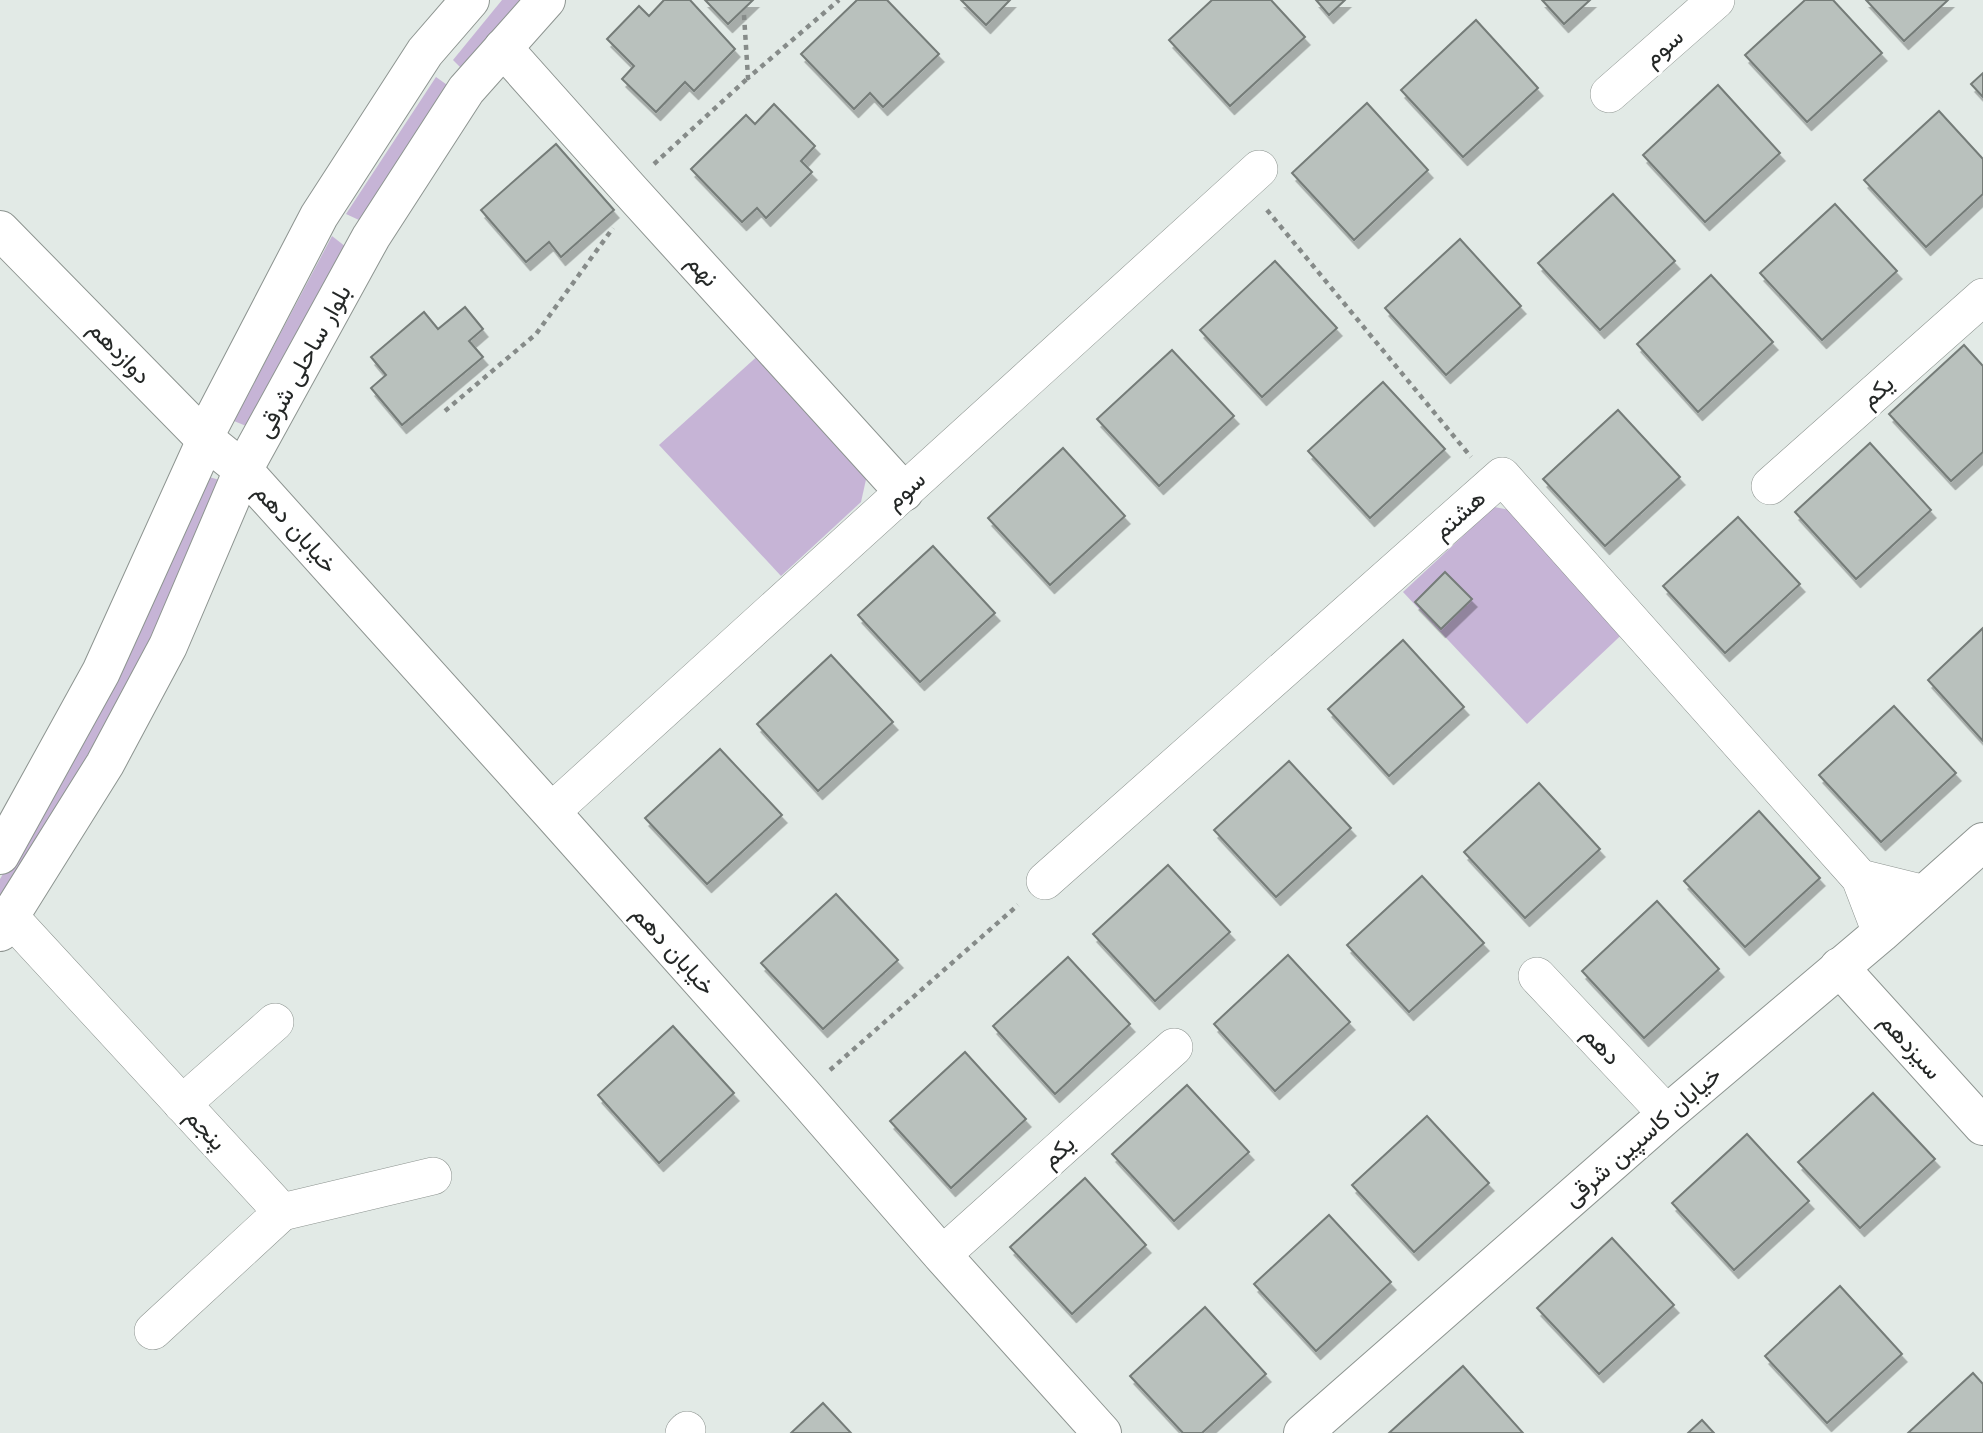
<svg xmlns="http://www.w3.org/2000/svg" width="1983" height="1433" viewBox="0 0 1983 1433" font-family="Inter,Vazirmatn,sans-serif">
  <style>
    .green { fill: #c6b4d6 }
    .building { fill: #b9c1bd; stroke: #747b78; stroke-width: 2; filter: url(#shadow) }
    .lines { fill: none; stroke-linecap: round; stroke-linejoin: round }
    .minor-casing { stroke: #8d9490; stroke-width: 38 }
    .tertiary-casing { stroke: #8d9490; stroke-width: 40 }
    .path { stroke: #868b89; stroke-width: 4.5; stroke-dasharray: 5 5; stroke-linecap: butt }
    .minor { stroke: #fff; stroke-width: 37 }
    .tertiary { stroke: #fff; stroke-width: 38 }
    .labels { text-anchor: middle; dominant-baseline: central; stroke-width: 6; stroke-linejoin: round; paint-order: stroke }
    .street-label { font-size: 24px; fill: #242726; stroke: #fff }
  </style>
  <defs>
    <filter id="shadow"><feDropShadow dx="4.5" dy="8" stdDeviation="0" flood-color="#0004"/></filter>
  </defs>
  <rect width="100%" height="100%" fill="#e2eae6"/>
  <!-- green -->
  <g class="green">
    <polygon points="502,0 520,0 462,69 453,60"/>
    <polygon points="436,77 450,87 359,220 346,214"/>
    <polygon points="332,236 346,247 251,428 234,421"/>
    <polygon points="762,352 869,466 861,502 781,576 659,445"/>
    <polygon points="206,476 226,482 145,653 67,796 0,911 0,879 54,786"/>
    <polygon points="1494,507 1532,514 1632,625 1527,724 1403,592"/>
  </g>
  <!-- building -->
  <g class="building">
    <polygon points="664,0 690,0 735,49 694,91 685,82 656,112 622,79 634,66 607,39 639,6 649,16"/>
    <polygon points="705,0 753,0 728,24"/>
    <polygon points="857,0 887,0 939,54 883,107 870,93 854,109 801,54"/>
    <polygon points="961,0 1010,0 986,25"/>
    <polygon points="1212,0 1271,0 1305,37 1230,106 1169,40"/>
    <polygon points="1316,0 1345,0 1329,15"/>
    <polygon points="1542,0 1590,0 1564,24"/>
    <polygon points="1805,0 1833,0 1882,53 1807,122 1745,55"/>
    <polygon points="1866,0 1948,0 1904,41"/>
    <polygon points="1476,20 1538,88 1463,157 1401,90"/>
    <polygon points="1983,73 1983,97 1971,84"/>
    <polygon points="1718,85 1780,153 1705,222 1643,155"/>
    <polygon points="1367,103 1428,170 1354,240 1292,173"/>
    <polygon points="774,104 815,146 801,161 812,172 766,218 757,208 742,222 691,169 746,115 755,124"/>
    <polygon points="1939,111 1983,159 1983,194 1926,247 1864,180"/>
    <polygon points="556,144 614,210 561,257 549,242 526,262 481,210"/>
    <polygon points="1613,194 1675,261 1600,330 1538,263"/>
    <polygon points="1835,204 1897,271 1822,340 1760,273"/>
    <polygon points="1460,239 1521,306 1446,375 1385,308"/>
    <polygon points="1275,261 1337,328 1262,397 1200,330"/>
    <polygon points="1711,275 1773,342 1698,412 1637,344"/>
    <polygon points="465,307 483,329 469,341 483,357 402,425 371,388 386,375 371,357 424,312 438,329"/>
    <polygon points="1964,345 1983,366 1983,452 1951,481 1889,414"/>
    <polygon points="1172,350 1234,416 1159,486 1097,419"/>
    <polygon points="1383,382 1445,449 1370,518 1308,451"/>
    <polygon points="1618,410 1680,477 1605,546 1543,479"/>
    <polygon points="1870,443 1931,510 1856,579 1795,512"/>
    <polygon points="1063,448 1125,516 1050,585 988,518"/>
    <polygon points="1738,517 1800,584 1725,653 1663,586"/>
    <polygon points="933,546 995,613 920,682 858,615"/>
    <polygon points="1445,572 1472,599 1441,629 1415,602"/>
    <polygon points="1983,628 1983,741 1928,680"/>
    <polygon points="1403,640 1464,707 1389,776 1328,709"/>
    <polygon points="831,655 893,722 818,791 757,724"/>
    <polygon points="1894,706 1956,773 1881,842 1819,775"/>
    <polygon points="720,749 782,815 707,884 645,818"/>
    <polygon points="1289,761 1351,828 1276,897 1214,830"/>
    <polygon points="1539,783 1600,849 1525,918 1464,852"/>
    <polygon points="1759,811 1820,878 1745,947 1684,881"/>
    <polygon points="1168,865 1230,932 1155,1001 1093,934"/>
    <polygon points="1422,876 1484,943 1409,1012 1347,945"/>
    <polygon points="836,894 898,960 823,1029 761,963"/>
    <polygon points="1657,901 1719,969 1644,1038 1582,971"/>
    <polygon points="1288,955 1350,1022 1275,1091 1214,1024"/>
    <polygon points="1068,957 1130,1024 1055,1094 993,1026"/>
    <polygon points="673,1026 734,1093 659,1163 598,1095"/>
    <polygon points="965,1052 1026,1119 951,1188 890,1121"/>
    <polygon points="1187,1085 1249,1152 1174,1221 1112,1154"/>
    <polygon points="1873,1093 1935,1159 1860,1228 1798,1162"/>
    <polygon points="1427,1116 1489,1183 1414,1252 1352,1185"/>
    <polygon points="1747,1134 1809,1201 1734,1270 1672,1203"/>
    <polygon points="1085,1178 1146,1245 1072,1314 1010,1247"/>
    <polygon points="1329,1215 1391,1282 1316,1351 1254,1284"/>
    <polygon points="1612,1238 1674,1305 1599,1374 1537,1308"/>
    <polygon points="1840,1286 1902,1354 1827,1423 1765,1356"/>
    <polygon points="1205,1307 1266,1374 1202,1433 1183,1433 1130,1376"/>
    <polygon points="1463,1366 1523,1433 1389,1433"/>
    <polygon points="1973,1373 1983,1384 1983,1433 1908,1433"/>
    <polygon points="823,1403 851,1433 791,1433"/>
    <polygon points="1702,1420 1714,1433 1688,1433"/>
  </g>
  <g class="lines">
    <defs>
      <g id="minor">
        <polyline points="1609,94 1716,0"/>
        <polyline points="1770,486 1983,297"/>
        <polyline points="551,812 1259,169"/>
        <polyline points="1860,878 1925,894"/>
        <polyline points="1045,881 1502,476 1860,878 1881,933"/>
        <polyline points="10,917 282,1212 153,1331"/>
        <polyline points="1537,976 1667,1114"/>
        <polyline points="182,1104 275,1022"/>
        <polyline points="282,1212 433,1176"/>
        <polyline points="942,1255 1174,1047"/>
        <polyline points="684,1433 687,1430"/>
      </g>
      <g id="tertiary">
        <polyline points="503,48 628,188 904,492"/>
        <polyline points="0,230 206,440 243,470 551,812 802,1094 942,1255 1102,1433"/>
        <polyline points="0,855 101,672 206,440 205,435 319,216 425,52 470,0"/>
        <polyline points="0,932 105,764 168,646 243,470 371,237 466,90 546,0"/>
        <polyline points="1839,967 1983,1126"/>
        <polyline points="1303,1433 1667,1114 1881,933 1983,842"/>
      </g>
    </defs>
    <!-- minor casing -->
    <use href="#minor" class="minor-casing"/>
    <!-- tertiary casing -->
    <use href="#tertiary" class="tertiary-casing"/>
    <!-- path -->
    <g class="path">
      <polyline points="744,15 748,78 839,0"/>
      <polyline points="654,164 748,78"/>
      <polyline points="1267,210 1471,457"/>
      <polyline points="445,411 536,334 613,228"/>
      <polyline points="830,1070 1018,905"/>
    </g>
    <!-- minor -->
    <use href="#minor" class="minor"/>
    <!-- tertiary -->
    <use href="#tertiary" class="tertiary"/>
  </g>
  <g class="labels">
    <!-- street labels -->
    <g class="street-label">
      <text transform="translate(1663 47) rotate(-41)">سوم</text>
      <text transform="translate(703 270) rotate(48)">نهم</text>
      <text transform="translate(120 352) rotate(46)">دوازدهم</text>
      <text transform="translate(303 361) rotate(-61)">بلوار ساحلی شرقی</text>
      <text transform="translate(1877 391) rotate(-42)">یکم</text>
      <text transform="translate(905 490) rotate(-42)">سوم</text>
      <text transform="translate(1459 514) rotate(-42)">هشتم</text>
      <text transform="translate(296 528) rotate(48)">خیابان دهم</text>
      <text transform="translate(674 950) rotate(48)">خیابان دهم</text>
      <text transform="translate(1602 1045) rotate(47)">دهم</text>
      <text transform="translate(1911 1046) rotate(48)">سیزدهم</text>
      <text transform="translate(206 1129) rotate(47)">پنجم</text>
      <text transform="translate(1642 1136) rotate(-41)">خیابان کاسپین شرقی</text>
      <text transform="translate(1058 1151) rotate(-42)">یکم</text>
    </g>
  </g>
</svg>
